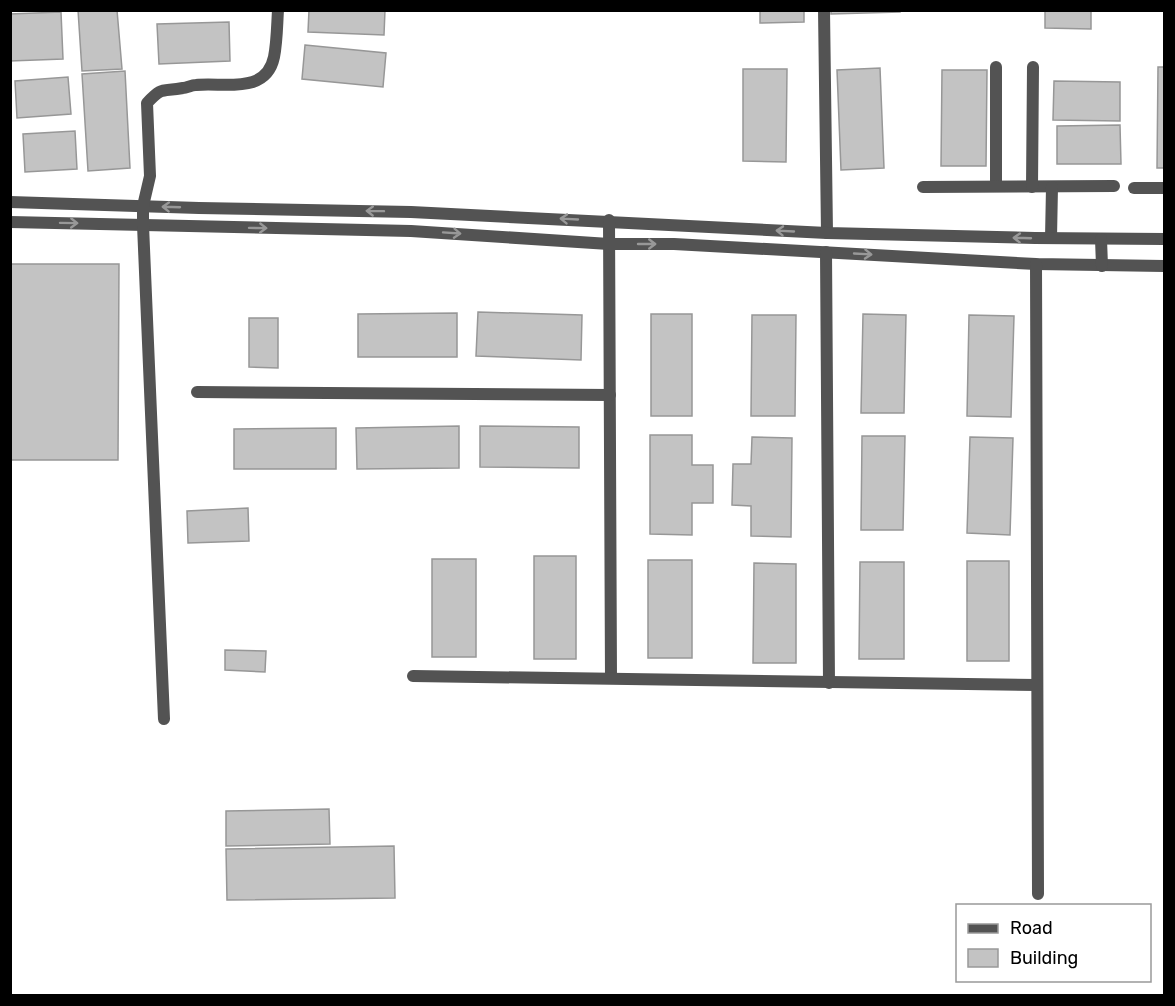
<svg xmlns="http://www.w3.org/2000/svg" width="1175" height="1006" viewBox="0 0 1175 1006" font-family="Rubik,sans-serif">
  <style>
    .building { fill: #c3c3c3; stroke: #979797; stroke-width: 1.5 }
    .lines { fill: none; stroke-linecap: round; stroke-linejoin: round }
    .lane { stroke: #535353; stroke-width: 12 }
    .street { stroke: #535353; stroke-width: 12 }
    .oneway { stroke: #989898 }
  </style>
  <rect width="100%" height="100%" fill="#fff"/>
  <!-- building -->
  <g class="building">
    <polygon points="78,10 117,10 122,69 82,71"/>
    <polygon points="309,10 385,10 384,35 308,32"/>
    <polygon points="760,10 804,10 804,22 760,23"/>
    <polygon points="831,10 900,10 900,12 831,14"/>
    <polygon points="1045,10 1091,10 1091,29 1045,28"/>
    <polygon points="61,12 63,59 10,61 10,14"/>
    <polygon points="229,22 230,61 159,64 157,24"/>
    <polygon points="305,45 386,53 383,87 302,79"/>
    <polygon points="1158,67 1164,67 1164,168 1157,168"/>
    <polygon points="880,68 884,168 841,170 837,70"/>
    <polygon points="743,69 787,69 786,162 743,161"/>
    <polygon points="942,70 987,70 986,166 941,166"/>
    <polygon points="125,71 130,168 88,171 82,74"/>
    <polygon points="68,77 71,114 17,118 15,81"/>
    <polygon points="1054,81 1120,82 1120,121 1053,120"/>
    <polygon points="1120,125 1121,164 1057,164 1057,126"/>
    <polygon points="75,131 77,169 25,172 23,134"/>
    <polygon points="10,264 119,264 118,460 10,460"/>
    <polygon points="478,312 582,315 581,360 476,356"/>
    <polygon points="457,313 457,357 358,357 358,314"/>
    <rect x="651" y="314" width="41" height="102"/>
    <polygon points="863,314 906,315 904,413 861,413"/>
    <polygon points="752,315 796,315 795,416 751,416"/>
    <polygon points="969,315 1014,316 1011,417 967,416"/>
    <polygon points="249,318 278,318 278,368 249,367"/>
    <polygon points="459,426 459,468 357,469 356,428"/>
    <polygon points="480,426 579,427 579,468 480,467"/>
    <polygon points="336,428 336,469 234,469 234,429"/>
    <polygon points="650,435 692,435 692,465 713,465 713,503 692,503 692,535 650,534"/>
    <polygon points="862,436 905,436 903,530 861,530"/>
    <polygon points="752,437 792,438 791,537 751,536 751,506 732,505 733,464 751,464"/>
    <polygon points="970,437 1013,438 1010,535 967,533"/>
    <polygon points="248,508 249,541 188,543 187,511"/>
    <rect x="534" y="556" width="42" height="103"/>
    <rect x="432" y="559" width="44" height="98"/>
    <rect x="648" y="560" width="44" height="98"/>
    <rect x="967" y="561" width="42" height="100"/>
    <polygon points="860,562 904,562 904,659 859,659"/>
    <polygon points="754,563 796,564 796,663 753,663"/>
    <polygon points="225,650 266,651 265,672 225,670"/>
    <polygon points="329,809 330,844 226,846 226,811"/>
    <polygon points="394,846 395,898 227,900 226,849"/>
  </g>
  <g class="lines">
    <!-- lane -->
    <g class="lane">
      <polyline points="824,10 827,233"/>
      <polyline points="996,186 996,67"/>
      <polyline points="923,187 1114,186"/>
      <polyline points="1032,187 1033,67"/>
      <polyline points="1134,188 1164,188"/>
      <polyline points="1051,238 1052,187"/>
    </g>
    <!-- street -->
    <g class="street">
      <polyline points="10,202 199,208 411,212 827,233 1035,238 1164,239"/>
      <polyline points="609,220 611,678"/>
      <polyline points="10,222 411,231 609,244 674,244 1036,264 1164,266"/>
      <polyline points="1101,239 1102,266"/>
      <polyline points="826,252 829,683"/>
      <polyline points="1036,264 1038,894"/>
      <polyline points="197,392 610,395"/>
      <polyline points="413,676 1037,685"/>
      <path d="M164 719 143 225V206L150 176 147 103C163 86 161 92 183 88 187 88 191 85 196 85 224 82 266 95 274 57 277 42 277 26 278 10"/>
    </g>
  </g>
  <!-- one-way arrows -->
  <defs><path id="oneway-shaft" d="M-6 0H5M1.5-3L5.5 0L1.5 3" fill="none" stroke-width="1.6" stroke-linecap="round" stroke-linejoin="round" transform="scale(1.5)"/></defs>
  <g class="oneway">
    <use href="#oneway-shaft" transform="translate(171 207) rotate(-178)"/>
    <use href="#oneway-shaft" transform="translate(375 211) rotate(-179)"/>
    <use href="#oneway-shaft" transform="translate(569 219) rotate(-177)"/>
    <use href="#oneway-shaft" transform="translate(69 223) rotate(1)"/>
    <use href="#oneway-shaft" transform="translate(258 228) rotate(1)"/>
    <use href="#oneway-shaft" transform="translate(785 231) rotate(-177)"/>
    <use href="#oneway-shaft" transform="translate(452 233) rotate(4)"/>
    <use href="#oneway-shaft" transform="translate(1022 238) rotate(-178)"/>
    <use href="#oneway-shaft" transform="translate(647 244)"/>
    <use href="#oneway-shaft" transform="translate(863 254) rotate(3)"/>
  </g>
  <!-- border -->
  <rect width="1175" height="1006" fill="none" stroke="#000000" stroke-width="24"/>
  <!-- legend -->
  <rect x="956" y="904" width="195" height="78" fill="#ffffff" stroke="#999999" stroke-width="1.5"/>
  <rect x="968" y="924" width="30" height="9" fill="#535353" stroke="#999999" stroke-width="1.5"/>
  <text x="1010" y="934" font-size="18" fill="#000000">Road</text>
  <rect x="968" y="949" width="30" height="18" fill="#c3c3c3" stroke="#999999" stroke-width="1.5"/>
  <text x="1010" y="964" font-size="18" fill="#000000">Building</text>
</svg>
